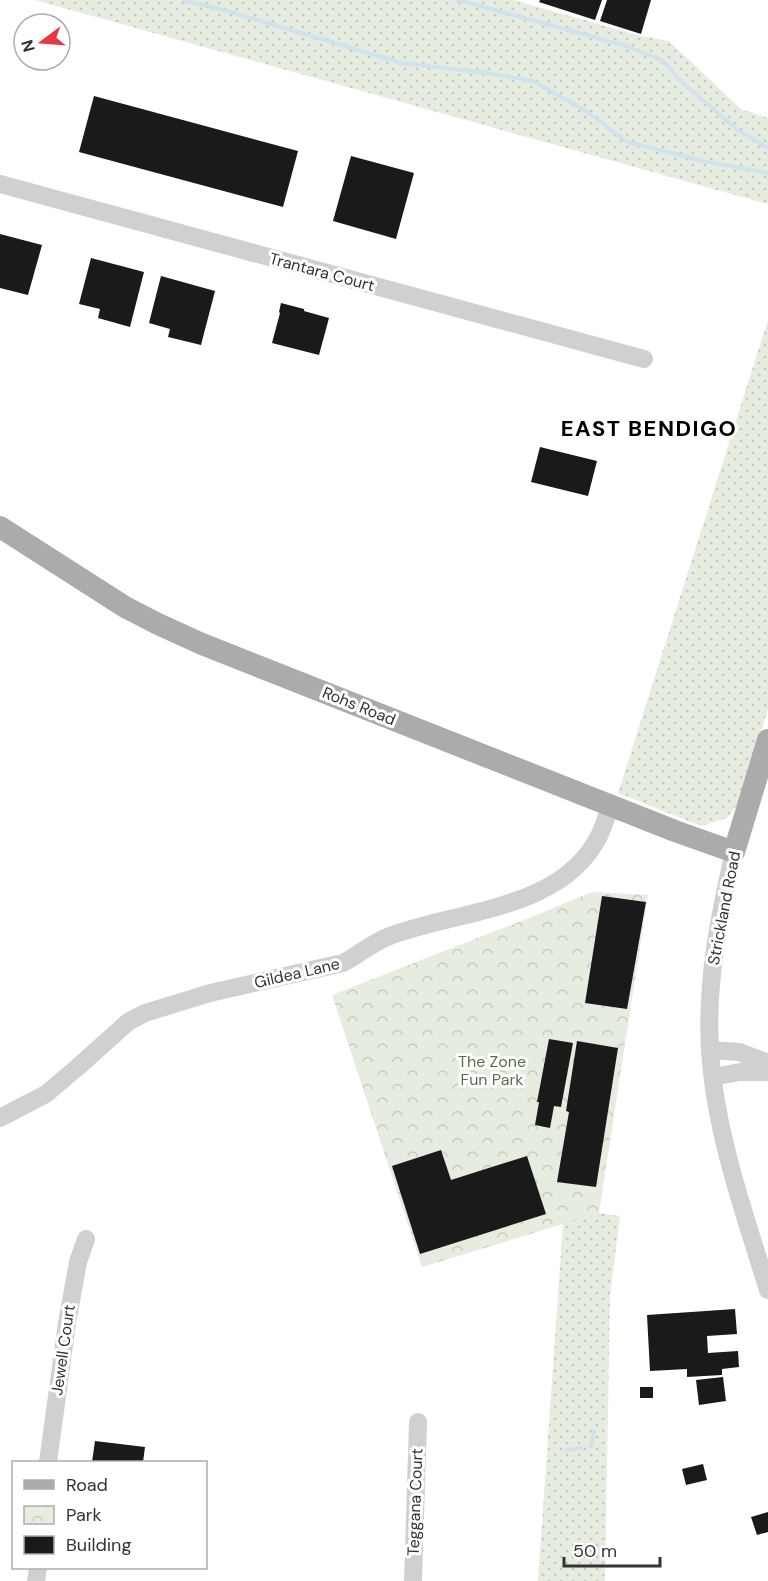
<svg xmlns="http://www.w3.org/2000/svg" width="768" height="1581" viewBox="0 0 768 1581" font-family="'DM Sans',sans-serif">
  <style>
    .grass { fill: url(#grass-dots) }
    .park { fill: url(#park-crowns) }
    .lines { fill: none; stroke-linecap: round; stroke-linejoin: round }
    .stream { stroke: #cfe2ee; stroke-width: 4 }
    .building { fill: #1a1a1a }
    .minor { stroke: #d0d0d0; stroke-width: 18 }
    .major { stroke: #ababab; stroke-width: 22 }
    .labels { text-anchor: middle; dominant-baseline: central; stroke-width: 6; stroke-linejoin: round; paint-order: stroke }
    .street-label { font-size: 16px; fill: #333; stroke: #fff }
    .park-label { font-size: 16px; fill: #56703f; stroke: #fff }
    .district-label { font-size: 22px; font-weight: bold; letter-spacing: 1.5px; fill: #000; stroke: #fff }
  </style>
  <defs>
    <pattern id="grass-dots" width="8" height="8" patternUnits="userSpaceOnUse" patternTransform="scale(1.5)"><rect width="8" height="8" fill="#e6ecdf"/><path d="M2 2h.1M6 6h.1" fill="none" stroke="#c6cbc0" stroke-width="1.8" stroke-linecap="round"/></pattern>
    <pattern id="park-crowns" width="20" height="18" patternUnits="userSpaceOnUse" patternTransform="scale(1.5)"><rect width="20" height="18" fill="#e6ecdf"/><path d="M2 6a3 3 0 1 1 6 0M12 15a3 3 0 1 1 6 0" fill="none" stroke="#c6cbc0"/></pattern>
  </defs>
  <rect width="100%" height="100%" fill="#fff"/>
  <!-- grass -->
  <g class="grass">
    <polygon points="35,0 513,0 641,36 669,41 741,109 768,118 768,204"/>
    <polygon points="768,320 768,709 740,801 727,818 701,826 618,793"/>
    <polygon points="599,1213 620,1216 610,1296 605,1581 538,1581 563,1224"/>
  </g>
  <!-- park -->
  <polygon class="park" points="592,892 648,895 599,1213 422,1267 332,995 539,914"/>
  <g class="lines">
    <!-- stream -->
    <g class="stream">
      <polyline points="183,0 231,12 401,63 480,72 533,81 586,111 627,142 708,162 768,173"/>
      <polyline points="458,0 623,45 662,60 684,84 738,130 768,148"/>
      <polyline points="590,1447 592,1445 594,1431"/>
      <polyline points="567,1450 581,1448"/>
    </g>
  </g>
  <!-- building -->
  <g class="building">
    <polygon points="540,0 602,0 595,20 539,2"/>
    <polygon points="607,0 651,0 641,34 600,21"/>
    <polygon points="94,96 298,151 283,207 79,152"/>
    <polygon points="351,156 414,173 396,239 333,221"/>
    <polygon points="0,234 42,245 28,295 0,288"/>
    <polygon points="91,258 144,272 130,327 98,318 100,309 79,304"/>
    <polygon points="161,276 215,291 201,345 168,337 170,329 149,323"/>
    <polygon points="281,303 304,309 304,311 329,318 319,355 272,343 280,313 279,312"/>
    <polygon points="540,447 597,461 588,496 531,482"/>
    <polygon points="602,896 646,902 627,1009 585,1003"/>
    <polygon points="549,1039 573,1043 561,1107 554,1106 550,1128 535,1125 539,1102 537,1102"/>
    <polygon points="577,1041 618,1048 596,1187 557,1182 569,1112 566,1111"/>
    <polygon points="441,1150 451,1180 527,1156 546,1214 420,1254 392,1166"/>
    <polygon points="735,1309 737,1334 707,1336 708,1353 738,1351 739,1367 722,1369 722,1375 687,1377 687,1369 650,1371 647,1315"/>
    <polygon points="723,1377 726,1401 699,1405 696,1380"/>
    <rect x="640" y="1387" width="13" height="11"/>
    <polygon points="95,1441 145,1447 143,1462 92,1462"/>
    <polygon points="703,1464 707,1480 686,1485 682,1469"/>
    <polygon points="768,1512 768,1532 757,1535 751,1517"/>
  </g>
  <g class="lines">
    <!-- minor -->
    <g class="minor">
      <polyline points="0,184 644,359"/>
      <path d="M734 852C719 917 706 982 710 1050 715 1132 744 1212 768 1290"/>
      <polyline points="710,1050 739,1052 768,1063"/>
      <polyline points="713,1077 740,1072 768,1072"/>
      <path d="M0 1118 46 1094 79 1066 128 1022 145 1013 210 993 343 963C359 955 373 942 390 936 459 910 562 910 599 836 604 826 607 816 610 806"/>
      <polyline points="48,1462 67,1323 78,1262 86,1239"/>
      <polyline points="36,1581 38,1568"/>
      <polyline points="413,1581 418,1422"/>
    </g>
    <!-- major -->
    <polyline class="major" points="0,527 125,607 158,624 202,644 675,831 734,852 768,740"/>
  </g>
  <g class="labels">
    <!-- street labels -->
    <g class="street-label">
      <text transform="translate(322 272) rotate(15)">Trantara Court</text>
      <text transform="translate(359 706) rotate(22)">Rohs Road</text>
      <text transform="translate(724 908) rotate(-79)">Strickland Road</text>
      <text transform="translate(297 973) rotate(-13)">Gildea Lane</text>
      <text transform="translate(63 1350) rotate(-82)">Jewell Court</text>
      <text transform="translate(415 1502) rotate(-88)">Teggana Court</text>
    </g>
    <!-- park labels -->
    <g class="park-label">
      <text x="492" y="1061">The Zone<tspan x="492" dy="18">Fun Park</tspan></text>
    </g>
    <!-- district labels -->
    <g class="district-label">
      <text x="649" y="428">EAST BENDIGO</text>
    </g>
  </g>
  <!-- legend -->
  <rect x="12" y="1461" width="195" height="108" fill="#ffffff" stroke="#adadad" stroke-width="1.5"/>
  <rect x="24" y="1480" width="30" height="9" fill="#ababab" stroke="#adadad" stroke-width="1.5"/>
  <text x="66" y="1491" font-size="18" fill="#333333">Road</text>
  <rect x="24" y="1506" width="30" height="18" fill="url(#park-crowns)" stroke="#adadad" stroke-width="1.5"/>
  <text x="66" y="1521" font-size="18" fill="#333333">Park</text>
  <rect x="24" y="1536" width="30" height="18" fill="#1a1a1a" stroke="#adadad" stroke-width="1.5"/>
  <text x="66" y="1551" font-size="18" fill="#333333">Building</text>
  <!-- north arrow -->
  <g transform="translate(42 42) rotate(254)"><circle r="28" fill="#ffffff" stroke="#adadad" stroke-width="1.5"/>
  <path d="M0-4.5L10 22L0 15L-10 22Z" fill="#e63946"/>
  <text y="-9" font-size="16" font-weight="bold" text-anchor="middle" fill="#333333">N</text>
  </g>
  <!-- scale -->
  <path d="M564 1557v9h96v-9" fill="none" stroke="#333333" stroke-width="3"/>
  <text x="573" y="1557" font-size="18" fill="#333333" stroke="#ffffff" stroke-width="4.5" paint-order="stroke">50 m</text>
</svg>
